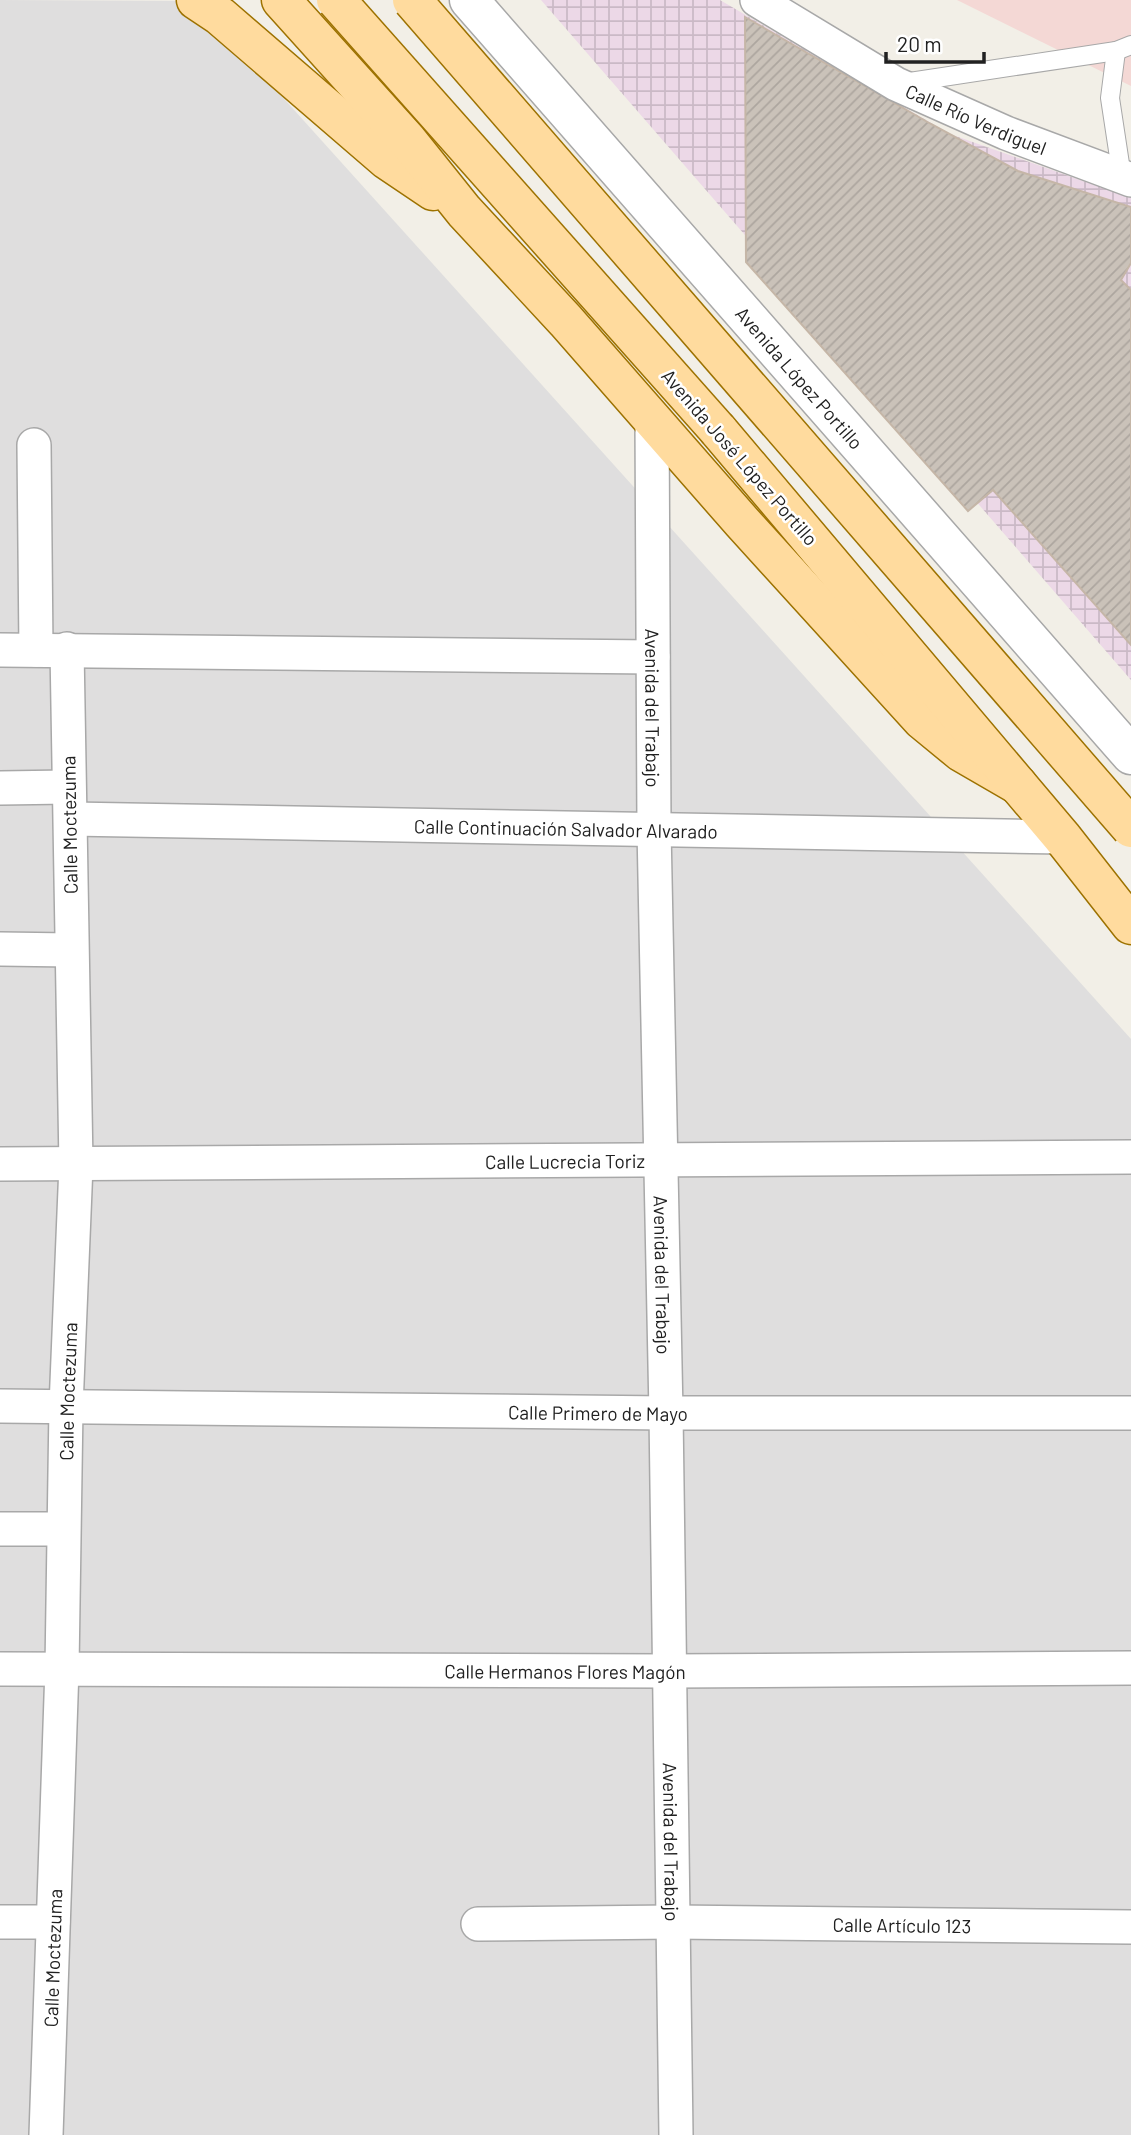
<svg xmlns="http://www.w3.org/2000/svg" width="1131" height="2135" viewBox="0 0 1131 2135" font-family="Barlow,sans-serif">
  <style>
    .residential { fill: #dfdede }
    .commercial { fill: #f4d8d5 }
    .industrial { fill: url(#industrial-grid) }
    .building { fill: url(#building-hatch); stroke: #c5b6a7; stroke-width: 2 }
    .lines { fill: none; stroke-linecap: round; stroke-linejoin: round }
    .service-casing { stroke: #a8a8a8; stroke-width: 20 }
    .minor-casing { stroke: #a8a8a8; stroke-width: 36 }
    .tertiary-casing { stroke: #a8a8a8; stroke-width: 41 }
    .primary-casing { stroke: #9d7200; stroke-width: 41 }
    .service { stroke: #fff; stroke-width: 18 }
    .minor { stroke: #fff; stroke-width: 33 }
    .tertiary { stroke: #fff; stroke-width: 38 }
    .primary { stroke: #ffdb9e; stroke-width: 38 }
    .primary-bridge-casing { stroke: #9d7200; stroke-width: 41; stroke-linecap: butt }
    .primary-bridge { stroke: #ffdb9e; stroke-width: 38 }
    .labels { text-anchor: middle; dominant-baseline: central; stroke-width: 5; stroke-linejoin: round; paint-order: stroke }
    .street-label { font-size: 19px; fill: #212121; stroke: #fff }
  </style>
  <defs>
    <pattern id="industrial-grid" width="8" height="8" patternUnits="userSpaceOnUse" patternTransform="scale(1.75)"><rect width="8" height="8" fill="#ecd8e7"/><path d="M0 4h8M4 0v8" fill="none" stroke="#cab9c6"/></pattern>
    <pattern id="building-hatch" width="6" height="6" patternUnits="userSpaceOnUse" patternTransform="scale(1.75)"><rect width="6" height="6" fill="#cac2b9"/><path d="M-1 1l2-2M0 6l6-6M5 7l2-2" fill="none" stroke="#ada69f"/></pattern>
  </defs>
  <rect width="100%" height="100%" fill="#f2efe7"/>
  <!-- residential -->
  <polygon class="residential" points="0,0 196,1 1131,1039 1131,2135 0,2135"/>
  <!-- commercial -->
  <polygon class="commercial" points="957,0 1131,0 1131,86"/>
  <!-- industrial -->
  <polygon class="industrial" points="541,0 720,0 950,134 1131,198 1131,680"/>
  <!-- building -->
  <polygon class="building" points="745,17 931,124 1018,171 1131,207 1131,263 1121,280 1131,290 1131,645 993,490 968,511 746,262"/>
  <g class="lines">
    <defs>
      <g id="service">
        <polyline points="1116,51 1110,98 1122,177"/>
        <polyline points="903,83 1116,51 1131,45"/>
      </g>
      <g id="minor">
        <path id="s1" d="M757 0 896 84 1006 133 1131 180"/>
        <path id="s2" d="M652 416 654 829 666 1413 676 2135"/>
        <polyline points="34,445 36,650"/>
        <polyline points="0,650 653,657"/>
        <polyline points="0,788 68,787"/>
        <path id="s3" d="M71 819 1062 837"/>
        <polyline points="0,949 71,950"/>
        <path id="s4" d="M0 1164 1131 1157"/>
        <path id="s5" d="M0 1406 666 1413H1131"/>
        <polyline points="0,1529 63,1529"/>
        <path id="s6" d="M0 1669 669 1671 1131 1668"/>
        <polyline points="0,1922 53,1922"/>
        <path id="s7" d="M478 1924 673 1922 1131 1927"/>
        <path id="s8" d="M46 2135 62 1668 66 1407 76 1165 67 649"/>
      </g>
      <g id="tertiary">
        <path id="s9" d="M469 0 1131 755"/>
      </g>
      <g id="primary">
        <polyline points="196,0 220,16 387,160 433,191"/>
        <polyline points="281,0 408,141 464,211 566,321 742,522 922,720 961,752 1018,785"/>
        <polyline points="718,430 1062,837 1131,925"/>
      </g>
    </defs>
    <!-- service casing -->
    <use href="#service" class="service-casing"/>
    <!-- minor casing -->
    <use href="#minor" class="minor-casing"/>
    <!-- tertiary casing -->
    <use href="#tertiary" class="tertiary-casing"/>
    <!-- primary casing -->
    <use href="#primary" class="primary-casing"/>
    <!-- service -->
    <use href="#service" class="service"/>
    <!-- minor -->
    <use href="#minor" class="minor"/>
    <!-- tertiary -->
    <use href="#tertiary" class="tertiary"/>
    <!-- primary -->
    <use href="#primary" class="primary"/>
    <defs>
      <g id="primary-bridge">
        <polyline points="336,0 718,430"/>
        <polyline points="412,0 1131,828"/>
      </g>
    </defs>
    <!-- primary-bridge casing -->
    <use href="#primary-bridge" class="primary-bridge-casing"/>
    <!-- primary-bridge -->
    <use href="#primary-bridge" class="primary-bridge"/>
  </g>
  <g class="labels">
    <!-- street labels -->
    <g class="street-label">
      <text stroke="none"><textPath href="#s1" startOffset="250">Calle Río Verdiguel</textPath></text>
      <text stroke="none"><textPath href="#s9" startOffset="502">Avenida López Portillo</textPath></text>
      <text transform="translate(740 457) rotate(49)">Avenida José López Portillo</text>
      <text stroke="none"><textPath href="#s2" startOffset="292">Avenida del Trabajo</textPath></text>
      <text transform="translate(69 825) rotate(-91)">Calle Moctezuma</text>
      <text stroke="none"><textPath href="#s3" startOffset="495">Calle Continuación Salvador Alvarado</textPath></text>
      <text stroke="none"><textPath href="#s4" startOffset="565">Calle Lucrecia Toriz</textPath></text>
      <text stroke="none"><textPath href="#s2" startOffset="859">Avenida del Trabajo</textPath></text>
      <text stroke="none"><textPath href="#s8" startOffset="744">Calle Moctezuma</textPath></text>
      <text stroke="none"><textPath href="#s5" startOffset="598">Calle Primero de Mayo</textPath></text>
      <text stroke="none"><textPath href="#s6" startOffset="565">Calle Hermanos Flores Magón</textPath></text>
      <text stroke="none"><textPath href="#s2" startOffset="1426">Avenida del Trabajo</textPath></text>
      <text stroke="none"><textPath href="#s7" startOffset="424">Calle Artículo 123</textPath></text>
      <text stroke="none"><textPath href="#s8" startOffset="177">Calle Moctezuma</textPath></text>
    </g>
  </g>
  <!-- scale -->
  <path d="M886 52v10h98v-10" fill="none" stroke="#212121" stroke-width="3.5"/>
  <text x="897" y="52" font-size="21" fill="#212121" stroke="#ffffff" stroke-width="5" paint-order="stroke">20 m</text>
</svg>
